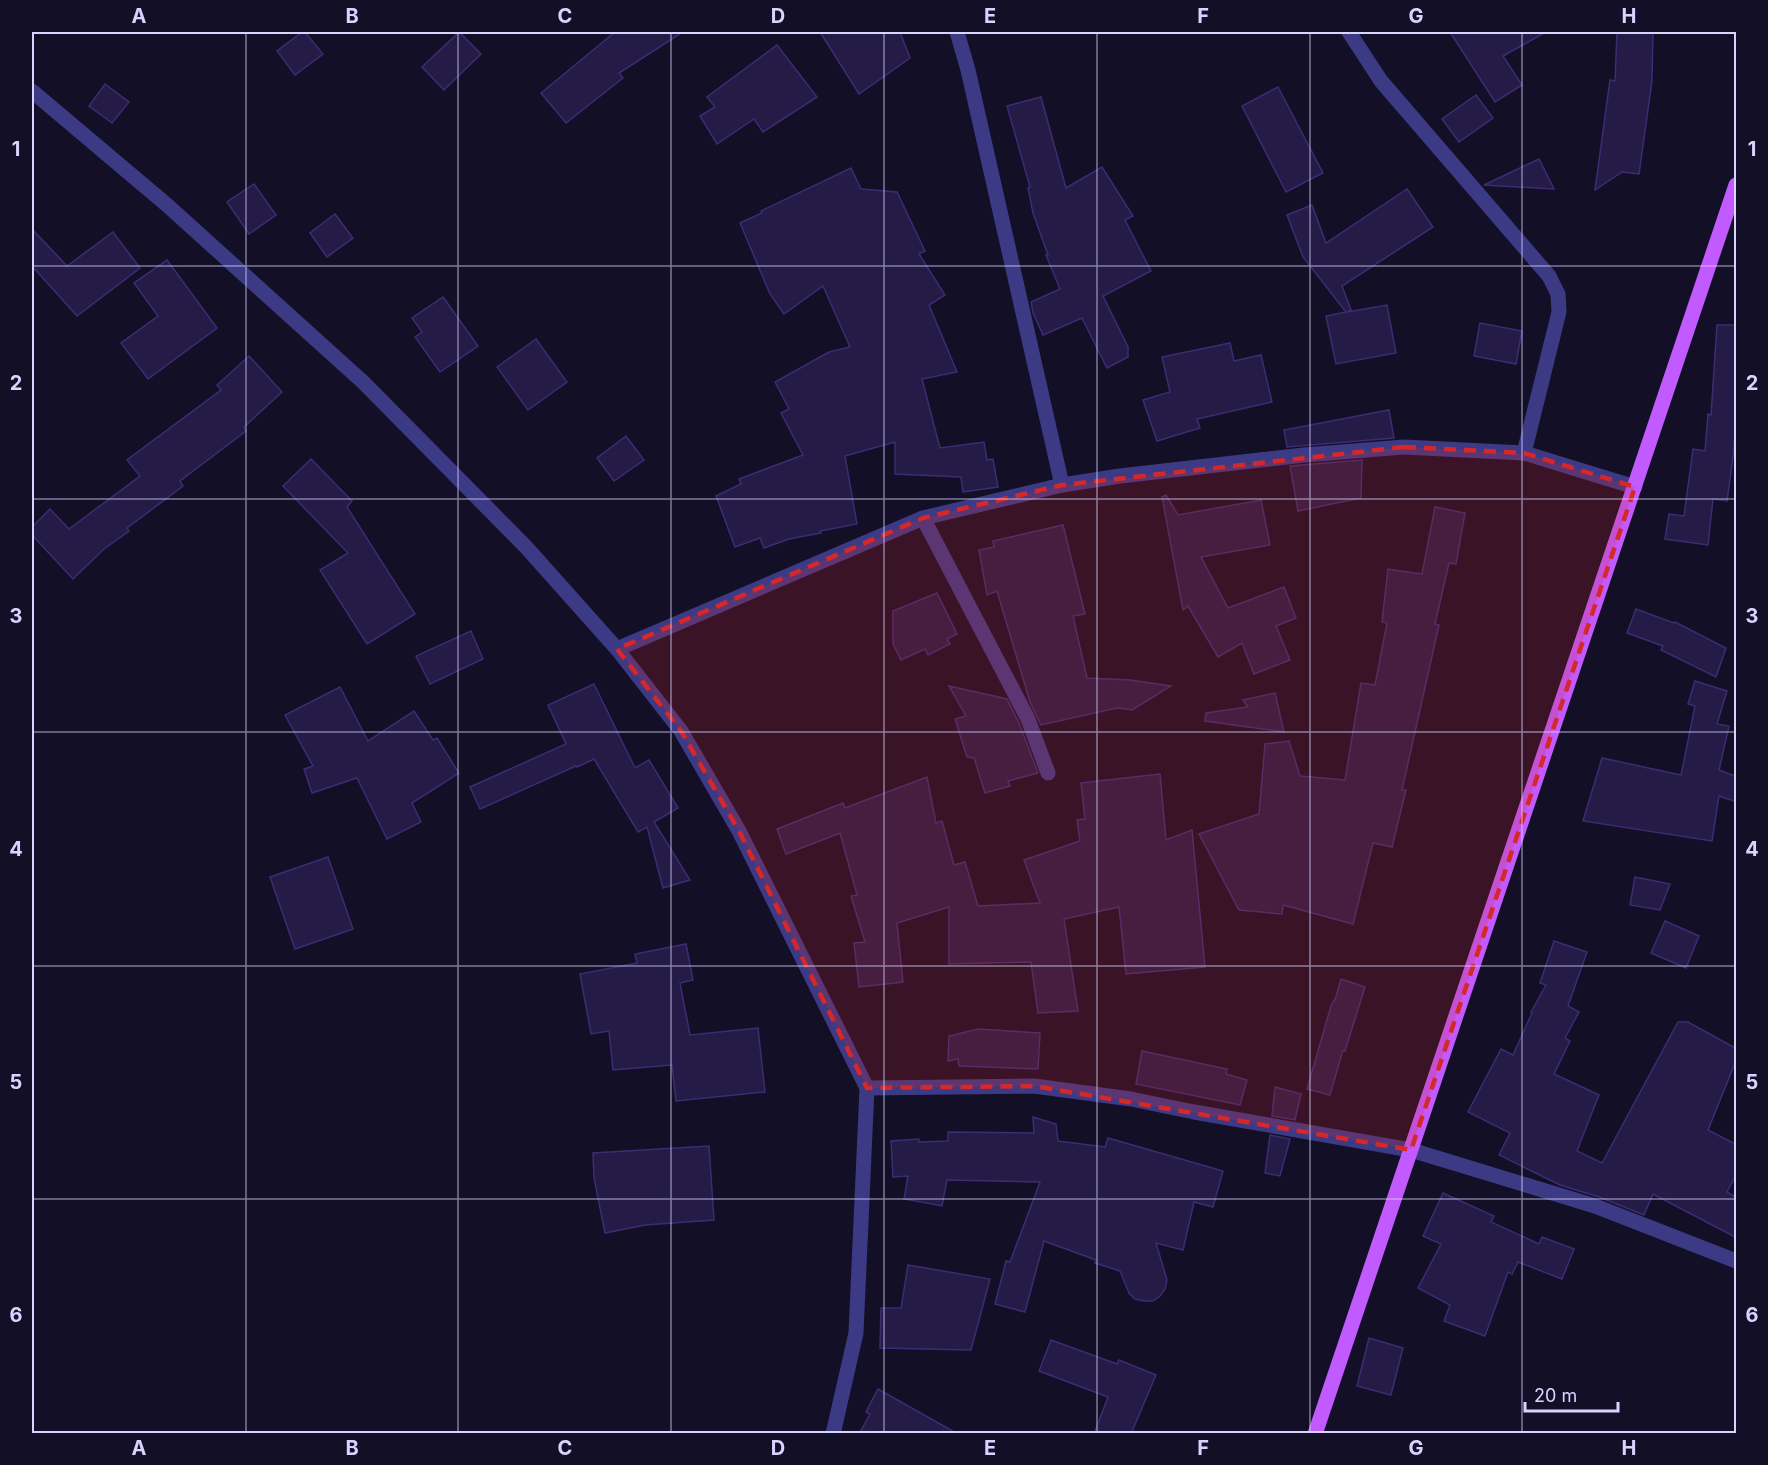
<svg xmlns="http://www.w3.org/2000/svg" width="1768" height="1465" viewBox="0 0 1768 1465" font-family="Inter,sans-serif">
  <style>
    .building { fill: #241b47; stroke: #3b2d73; stroke-width: 1.5 }
    .lines { fill: none; stroke-linecap: round; stroke-linejoin: round }
    .minor { stroke: #3d3a85; stroke-width: 15 }
    .major { stroke: #c25bff; stroke-width: 15 }
    .marked { fill: #d62828; fill-opacity: 0.2; stroke: #d62828; stroke-width: 4.5; stroke-dasharray: 12 8; stroke-linejoin: round }
    .grid { fill: none; stroke: #d9d4ff; stroke-width: 1.5; stroke-opacity: 0.55 }
    .neatline { fill: none; stroke: #d9d4ff; stroke-width: 2 }
    .grid-label { font-size: 20px; text-anchor: middle; font-weight: bold; fill: #d9d4ff }
  </style>
  <rect width="100%" height="100%" fill="#130f26"/>
  <!-- building -->
  <g class="building">
    <polygon points="302,32 305,32 323,54 295,75 277,51"/>
    <polygon points="459,32 481,54 444,90 422,67"/>
    <polygon points="615,32 683,32 619,73 623,78 566,123 541,93"/>
    <polygon points="820,32 900,32 910,58 859,94"/>
    <polygon points="1450,32 1546,32 1503,56 1522,85 1495,102"/>
    <polygon points="1617,32 1653,32 1652,81 1639,174 1622,172 1595,190 1610,80 1615,81"/>
    <polygon points="777,45 817,97 763,132 754,119 717,144 700,116 715,107 707,97"/>
    <polygon points="105,84 129,102 112,123 89,106"/>
    <polygon points="1278,87 1323,173 1286,192 1242,106"/>
    <polygon points="1476,95 1493,118 1459,142 1442,119"/>
    <polygon points="1041,97 1066,188 1102,167 1133,216 1125,220 1151,271 1103,296 1128,347 1128,357 1107,368 1082,318 1043,335 1033,313 1031,302 1060,289 1046,255 1048,255 1033,213 1028,188 1030,187 1007,106"/>
    <polygon points="1539,159 1554,189 1484,185"/>
    <polygon points="851,168 861,189 897,192 925,251 919,254 945,295 929,305 957,372 922,379 940,448 984,442 987,460 993,459 998,487 963,492 961,477 895,474 895,442 845,456 857,524 820,531 821,533 789,539 764,548 760,538 735,547 716,496 741,484 739,479 803,455 781,413 789,409 775,382 829,352 850,347 823,286 784,314 770,294 740,223 762,213 761,211"/>
    <polygon points="254,184 276,215 249,234 227,202"/>
    <polygon points="1407,189 1433,227 1342,286 1351,310 1347,312 1387,305 1396,353 1336,364 1326,316 1346,312 1303,257 1287,215 1312,205 1326,243"/>
    <polygon points="335,214 353,238 327,257 310,233"/>
    <polygon points="32,229 67,266 113,232 140,268 77,316 32,266"/>
    <polygon points="167,260 217,328 148,379 121,343 158,316 134,283"/>
    <polygon points="443,297 478,346 440,372 415,337 422,332 412,318"/>
    <polygon points="1480,323 1522,331 1516,364 1474,356"/>
    <polygon points="1717,325 1737,325 1737,409 1733,457 1727,501 1713,499 1708,545 1665,539 1669,514 1684,516 1693,449 1705,451 1708,414 1711,415"/>
    <polygon points="536,339 567,382 528,410 497,367"/>
    <polygon points="1230,343 1234,361 1261,355 1272,402 1197,419 1200,428 1157,441 1143,400 1170,392 1162,357"/>
    <polygon points="249,356 282,392 244,427 246,431 180,481 183,486 127,528 129,531 104,549 73,579 32,535 32,527 50,509 69,529 140,476 127,460 221,390 217,385"/>
    <polygon points="1389,410 1394,438 1287,447 1284,430"/>
    <polygon points="626,436 644,460 614,481 597,458"/>
    <polygon points="311,459 352,501 347,507 415,614 367,644 320,570 348,553 283,486"/>
    <polygon points="1362,460 1361,498 1298,511 1290,466"/>
    <polygon points="1166,495 1178,515 1261,500 1270,545 1201,557 1228,608 1284,587 1296,618 1276,626 1290,660 1254,674 1242,643 1218,657 1188,606 1183,610 1162,497"/>
    <polygon points="1435,507 1465,513 1456,564 1449,563 1435,624 1439,625 1402,790 1406,790 1392,847 1373,843 1353,924 1283,905 1282,914 1239,910 1199,834 1259,814 1265,744 1289,741 1300,776 1345,780 1361,683 1375,685 1387,623 1382,622 1388,569 1422,574"/>
    <polygon points="1063,525 1085,614 1073,616 1087,678 1130,680 1171,686 1132,710 1117,708 1041,725 1030,702 997,591 987,595 979,550 994,547 993,541"/>
    <polygon points="937,593 957,634 947,639 950,644 928,655 925,649 901,660 893,644 893,611"/>
    <polygon points="1636,609 1674,623 1675,622 1726,648 1716,677 1661,650 1663,646 1627,633"/>
    <polygon points="471,631 483,659 430,684 416,656"/>
    <polygon points="1695,681 1727,691 1717,724 1729,726 1719,770 1737,777 1737,802 1719,796 1712,841 1583,821 1602,758 1681,775 1695,706 1688,704"/>
    <polygon points="594,684 635,768 649,760 678,808 654,822 690,880 663,888 647,827 638,832 594,759 577,767 576,766 480,809 470,787 566,744 548,705"/>
    <polygon points="949,686 1007,699 1019,723 1038,773 1008,781 1010,786 985,793 974,758 967,757 955,719 966,716"/>
    <polygon points="340,687 368,741 414,711 433,740 437,738 459,773 412,803 421,822 387,839 357,778 312,793 304,769 313,766 285,715"/>
    <polygon points="1275,693 1284,732 1205,721 1206,713 1248,707 1243,700"/>
    <polygon points="1160,774 1166,840 1192,830 1205,967 1126,974 1119,907 1064,919 1078,1011 1038,1013 1031,962 949,964 949,907 897,923 903,982 859,987 854,943 865,942 851,896 857,895 840,833 786,854 777,829 843,803 845,808 927,777 936,823 942,821 954,865 965,862 978,906 1040,903 1024,860 1080,841 1077,820 1085,819 1081,783"/>
    <polygon points="328,857 353,929 295,949 270,877"/>
    <polygon points="1635,877 1670,884 1660,910 1630,905"/>
    <polygon points="1665,921 1699,936 1686,968 1651,953"/>
    <polygon points="1554,941 1587,952 1568,1006 1579,1012 1565,1038 1570,1041 1554,1074 1599,1095 1577,1151 1602,1163 1678,1022 1688,1022 1737,1049 1737,1058 1708,1130 1737,1145 1737,1173 1727,1192 1737,1198 1737,1238 1653,1194 1644,1215 1599,1197 1560,1185 1499,1155 1510,1133 1468,1112 1501,1049 1513,1055 1532,1013 1531,1012 1546,985 1540,983"/>
    <polygon points="686,944 693,980 680,983 690,1035 758,1028 765,1092 676,1101 672,1065 613,1070 609,1031 591,1034 580,974 637,963 635,954"/>
    <polygon points="1341,979 1365,987 1345,1051 1343,1050 1330,1095 1307,1089 1331,1006 1334,1000 1335,1000"/>
    <polygon points="978,1029 1040,1033 1038,1069 959,1066 958,1059 948,1061 949,1036"/>
    <polygon points="1142,1051 1227,1069 1226,1074 1247,1080 1240,1105 1136,1084"/>
    <polygon points="1275,1087 1301,1094 1295,1120 1272,1116"/>
    <polygon points="1033,1117 1056,1124 1058,1141 1105,1147 1108,1138 1223,1171 1213,1207 1194,1202 1183,1250 1156,1243 1167,1280 1165,1289 1160,1296 1153,1301 1144,1301 1135,1299 1129,1293 1120,1271 1095,1263 1096,1260 1044,1241 1025,1312 995,1304 1006,1261 1010,1262 1040,1182 947,1180 942,1206 904,1199 908,1176 893,1177 891,1141 919,1139 919,1142 948,1141 948,1132 1034,1133"/>
    <polygon points="1270,1135 1290,1139 1280,1176 1265,1173"/>
    <polygon points="709,1146 714,1220 645,1225 605,1233 594,1178 593,1153"/>
    <polygon points="1443,1193 1494,1216 1491,1222 1539,1244 1542,1237 1574,1249 1562,1279 1518,1262 1512,1274 1508,1272 1485,1336 1444,1321 1450,1305 1418,1288 1441,1244 1423,1236"/>
    <polygon points="908,1265 990,1279 971,1350 880,1348 881,1308 901,1308"/>
    <polygon points="1369,1338 1403,1348 1391,1395 1357,1386"/>
    <polygon points="1051,1340 1117,1364 1119,1360 1156,1375 1131,1434 1094,1434 1108,1397 1039,1371"/>
    <polygon points="878,1389 958,1434 859,1434 870,1414 866,1412"/>
  </g>
  <g class="lines">
    <!-- minor -->
    <g class="minor">
      <polyline points="957,32 968,70 1062,485"/>
      <polyline points="1349,32 1381,81 1549,276 1558,294 1559,312 1524,453"/>
      <polyline points="32,91 167,205 363,382 526,547 617,649 681,731 739,831 867,1088 1034,1086 1131,1099 1194,1112 1411,1150 1595,1206 1736,1261"/>
      <polyline points="923,518 1028,719 1048,773"/>
      <polyline points="617,649 923,518 1062,485 1120,476 1304,455 1404,447 1524,453 1635,487"/>
      <polyline points="833,1434 856,1333 867,1088"/>
    </g>
    <!-- major -->
    <polyline class="major" points="1315,1434 1736,185"/>
  </g>
  <!-- marked area -->
  <path class="marked" d="M1404 447 1524 453 1635 487 1411 1150 1034 1086 867 1088 739 831 681 731 617 649 923 518 1062 485Z"/>
  <!-- grid -->
  <path class="grid" d="M246 32V1434M458 32V1434M671 32V1434M884 32V1434M1097 32V1434M1310 32V1434M1522 32V1434M32 266H1736M32 499H1736M32 732H1736M32 966H1736M32 1199H1736"/>
  <!-- border -->
  <rect width="1768" height="1465" fill="none" stroke="#130f26" stroke-width="66"/>
  <!-- scale -->
  <path d="M1525 1402v9h93v-9" fill="none" stroke="#d9d4ff" stroke-width="3"/>
  <text x="1534" y="1402" font-size="18" fill="#d9d4ff" stroke="#130f26" stroke-width="4.5" paint-order="stroke">20 m</text>
  <rect x="33" y="33" width="1702" height="1399" class="neatline"/>
  <g class="grid-label">
    <text x="139" y="23">A</text>
    <text x="352" y="23">B</text>
    <text x="565" y="23">C</text>
    <text x="778" y="23">D</text>
    <text x="990" y="23">E</text>
    <text x="1203" y="23">F</text>
    <text x="1416" y="23">G</text>
    <text x="1629" y="23">H</text>
    <text x="16" y="156">1</text>
    <text x="1752" y="156">1</text>
    <text x="16" y="390">2</text>
    <text x="1752" y="390">2</text>
    <text x="16" y="623">3</text>
    <text x="1752" y="623">3</text>
    <text x="16" y="856">4</text>
    <text x="1752" y="856">4</text>
    <text x="16" y="1089">5</text>
    <text x="1752" y="1089">5</text>
    <text x="16" y="1322">6</text>
    <text x="1752" y="1322">6</text>
    <text x="139" y="1455">A</text>
    <text x="352" y="1455">B</text>
    <text x="565" y="1455">C</text>
    <text x="778" y="1455">D</text>
    <text x="990" y="1455">E</text>
    <text x="1203" y="1455">F</text>
    <text x="1416" y="1455">G</text>
    <text x="1629" y="1455">H</text>
  </g>
</svg>
